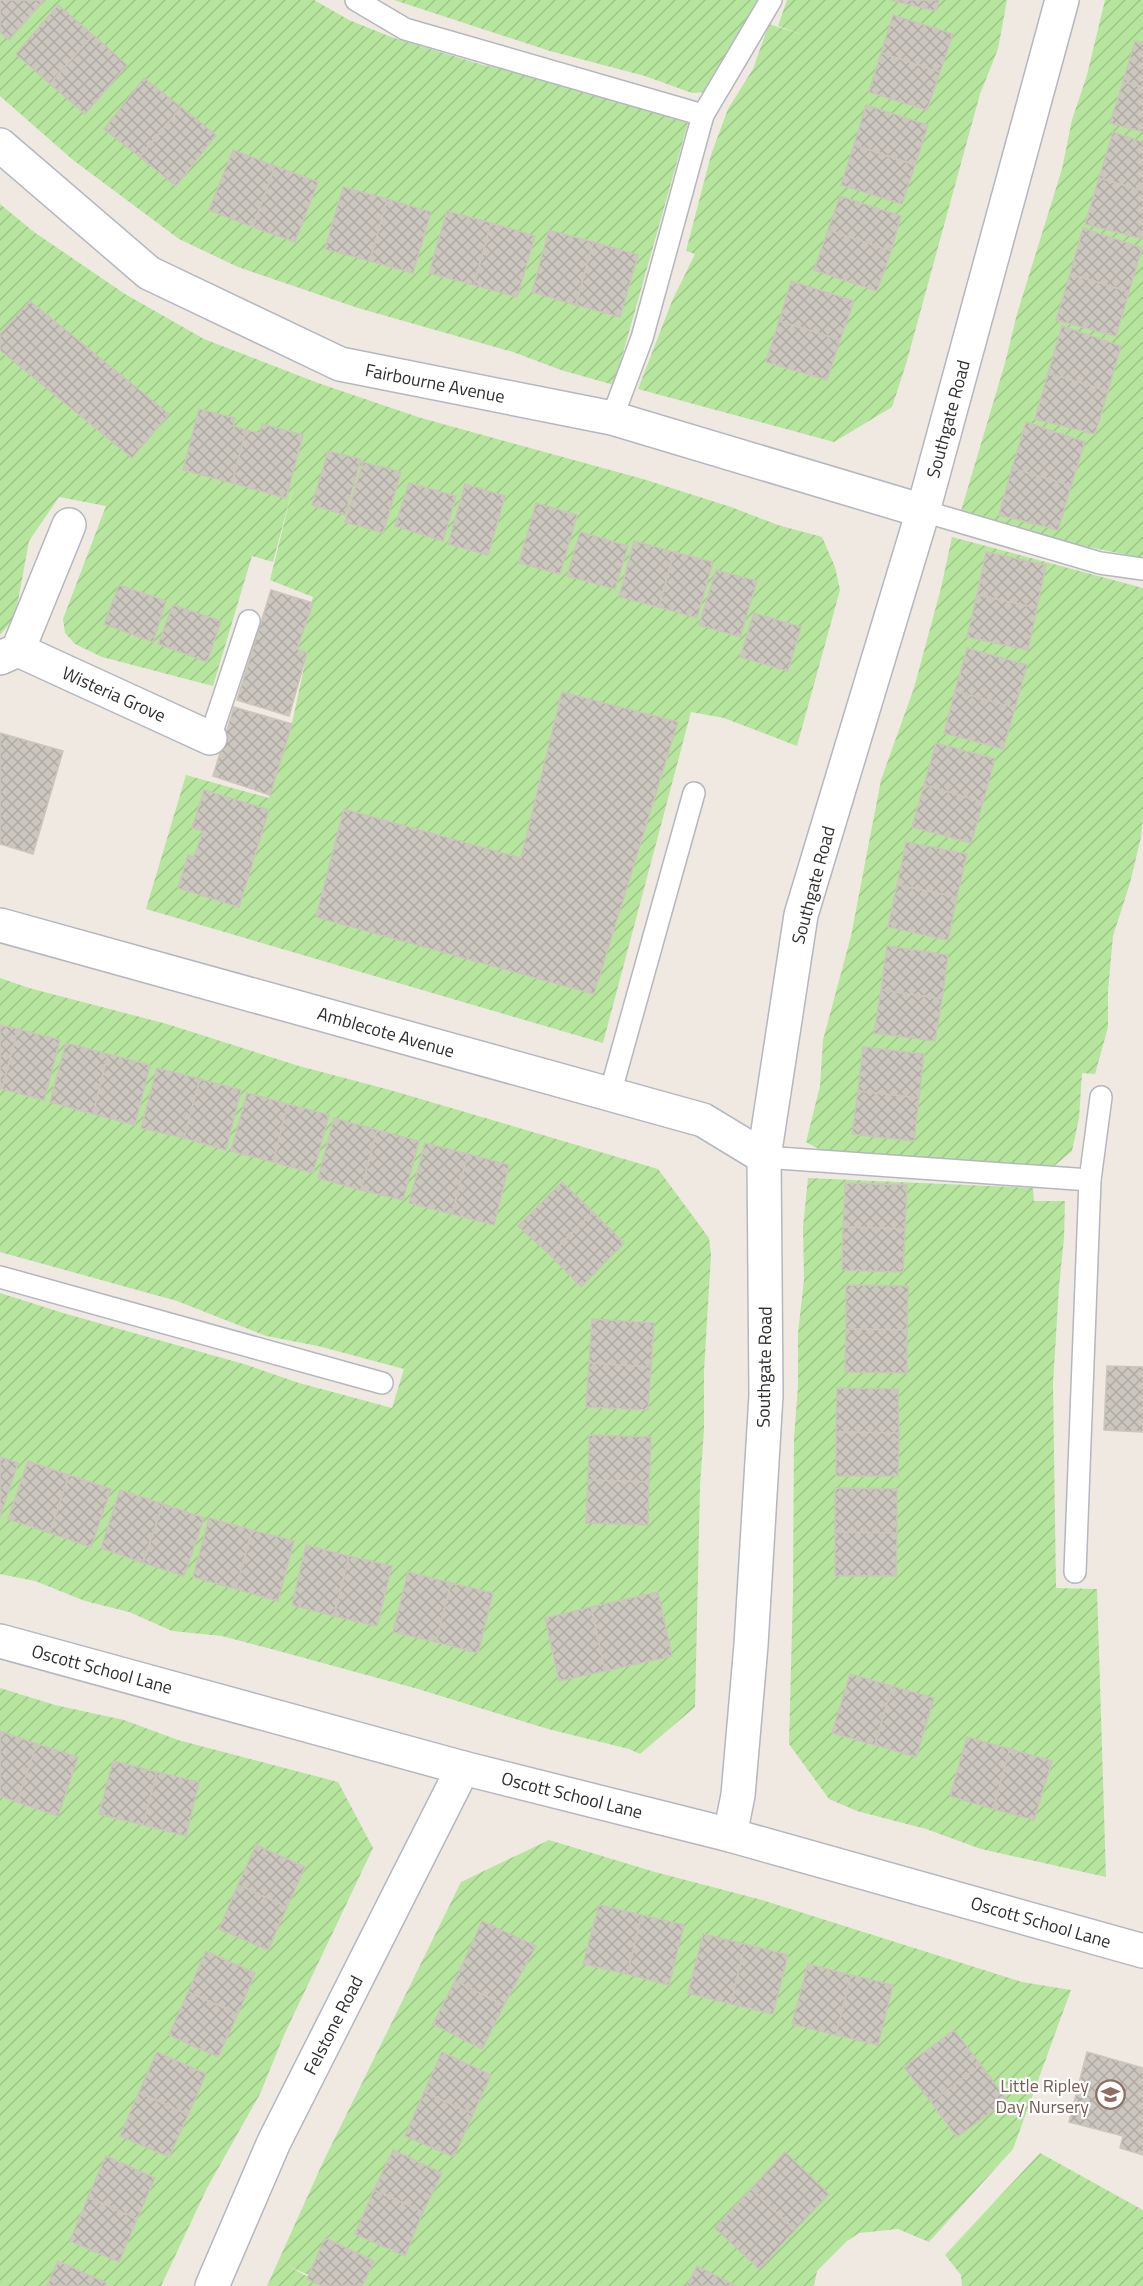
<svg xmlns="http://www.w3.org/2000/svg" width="1143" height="2286" viewBox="0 0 1143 2286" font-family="'Titillium Web',sans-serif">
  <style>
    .garden { fill: url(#garden-furrows) }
    .building { fill: url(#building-cross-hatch); stroke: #cbc5ba; stroke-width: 1.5 }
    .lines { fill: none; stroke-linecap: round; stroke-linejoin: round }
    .service-casing { stroke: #b4b7c1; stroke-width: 24 }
    .minor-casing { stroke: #b4b7c1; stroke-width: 36 }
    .service { stroke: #fff; stroke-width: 21 }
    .minor { stroke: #fff; stroke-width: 33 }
    .labels { text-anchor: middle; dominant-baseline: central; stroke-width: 4.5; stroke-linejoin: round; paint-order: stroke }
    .street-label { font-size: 18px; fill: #2e2e2e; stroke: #fff }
    .education-label { font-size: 18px; fill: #785e54; stroke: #fff; text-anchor: end }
  </style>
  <defs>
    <pattern id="garden-furrows" width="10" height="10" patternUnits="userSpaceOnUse" patternTransform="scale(1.5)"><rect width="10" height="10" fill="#b6e59e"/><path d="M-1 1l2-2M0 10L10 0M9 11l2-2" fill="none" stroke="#9dc588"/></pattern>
    <pattern id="building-cross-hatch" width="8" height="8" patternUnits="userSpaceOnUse" patternTransform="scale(1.5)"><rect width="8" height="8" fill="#cbc7bf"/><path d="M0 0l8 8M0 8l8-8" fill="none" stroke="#afaba4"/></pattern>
  </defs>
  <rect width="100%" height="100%" fill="#efe9e1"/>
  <!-- garden -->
  <g class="garden">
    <polygon points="0,0 314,0 349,20 391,37 483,65 528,73 688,123 614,385 561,370 513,352 358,308 238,267 179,239 73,160 0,96"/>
    <polygon points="394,0 759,0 709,92 692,93 645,76 550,51"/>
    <polygon points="787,0 1007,0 998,49 980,94 906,364 892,407 834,442 638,389 672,301 695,254 686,251 711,155 728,109 753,69 769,24 803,35 778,26"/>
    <polygon points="1105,0 1143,0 1143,558 958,521 1005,363 1017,314 1062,169 1072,120 1087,75"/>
    <polygon points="0,204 34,232 125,294 204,339 318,383 421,418 643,479 731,507 778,525 822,537 835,567 840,590 797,746 724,718 691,712 603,1043 146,909 186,775 269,798 293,719 307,653 297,649 313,597 270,580 294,483 273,562 252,556 213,686 102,657 75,644 65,633 63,619 106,506 59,497 29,541 15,617 0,635"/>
    <polygon points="952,537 1143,588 1143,817 1141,837 1130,883 1113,936 1108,991 1108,1027 1095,1074 1082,1073 1079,1118 1072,1151 1053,1167 822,1151 806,1142 820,1086 823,1040 851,936 881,780 914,688 941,588"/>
    <polygon points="0,978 29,988 167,1024 299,1066 390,1090 658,1169 709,1238 711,1255 704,1371 704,1429 700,1486 695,1707 640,1754 629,1749 548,1729 418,1689 275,1650 222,1636 172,1631 129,1612 85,1601 35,1581 0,1574 0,1293 63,1313 247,1365 299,1383 392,1408 404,1369 318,1346 266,1336 177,1301 0,1252"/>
    <polygon points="808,1178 1033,1188 1034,1201 1065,1201 1064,1238 1059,1287 1053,1383 1056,1588 1097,1589 1106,1877 981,1849 926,1829 857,1811 829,1799 789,1744 793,1593 794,1438 798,1386 798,1333 804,1280 803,1227"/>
    <polygon points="0,1688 55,1705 124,1720 178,1740 338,1782 373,1848 284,2035 260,2094 207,2188 161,2286 0,2286"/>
    <polygon points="549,1840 655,1872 762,1900 1022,1982 1071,1990 1013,2149 929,2242 898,2229 859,2233 847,2241 817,2271 814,2286 335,2286 290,2267 325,2286 267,2286 324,2160 461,1882"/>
    <polygon points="1040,2153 1143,2210 1143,2286 962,2286 961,2275 945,2255"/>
  </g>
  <!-- building -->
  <g class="building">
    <polygon points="0,0 44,0 9,40 0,32"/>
    <polygon points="890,0 939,0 936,11"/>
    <polygon points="58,5 93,35 50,84 16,54"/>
    <polygon points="893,15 953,34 940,72 881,53"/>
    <polygon points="93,35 127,65 85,114 50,84"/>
    <polygon points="1135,41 1143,43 1143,87 1123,82"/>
    <polygon points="881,53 940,72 927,110 869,92"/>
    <polygon points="144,78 181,107 140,157 104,129"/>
    <polygon points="1123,82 1143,87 1143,132 1110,123"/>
    <polygon points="866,105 928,125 915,165 854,145"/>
    <polygon points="181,107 216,135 176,186 140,157"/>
    <polygon points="1113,132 1143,142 1143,191 1099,178"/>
    <polygon points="854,145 915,165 902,204 841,185"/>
    <polygon points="233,150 275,166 253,227 209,210"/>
    <polygon points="275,166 318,182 295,242 253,227"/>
    <polygon points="1099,178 1143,191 1143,239 1085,224"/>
    <polygon points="343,187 387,199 370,261 325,249"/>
    <polygon points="840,196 901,216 891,251 828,230"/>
    <polygon points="387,199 431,212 413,273 370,261"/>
    <polygon points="447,211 491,223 474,285 429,273"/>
    <polygon points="491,223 535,236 517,297 474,285"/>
    <polygon points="1083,228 1142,248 1129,292 1070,274"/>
    <polygon points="549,230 593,242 576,305 532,292"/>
    <polygon points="828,230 891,251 877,291 814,270"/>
    <polygon points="593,242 638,255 620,317 576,305"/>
    <polygon points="1070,274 1129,292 1116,336 1056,320"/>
    <polygon points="791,281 854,301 840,340 779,321"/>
    <polygon points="30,301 169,414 132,458 0,350 0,334"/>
    <polygon points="779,321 840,340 827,380 766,362"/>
    <polygon points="1062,326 1121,346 1108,391 1048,373"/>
    <polygon points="1048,373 1108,391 1095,434 1035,419"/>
    <polygon points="199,409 235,418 233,426 246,430 232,483 183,470"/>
    <polygon points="1026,422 1085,442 1071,486 1012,468"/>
    <polygon points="262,424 303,435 286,498 232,483 246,430 260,433"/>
    <polygon points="328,451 361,459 345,515 312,505"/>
    <polygon points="363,462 401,472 383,533 345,522"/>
    <polygon points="1012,468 1071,486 1058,530 999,515"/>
    <polygon points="409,483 456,496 443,541 395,526"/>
    <polygon points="465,484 505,496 488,555 448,544"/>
    <polygon points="536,503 577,515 560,574 519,563"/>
    <polygon points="580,532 628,546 615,589 567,576"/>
    <polygon points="634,541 674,552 659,607 619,597"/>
    <polygon points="674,552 713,562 697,618 659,607"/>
    <polygon points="986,552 1046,565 1037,608 977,595"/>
    <polygon points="716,570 757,581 740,637 699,625"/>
    <polygon points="119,585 166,601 153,642 104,624"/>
    <polygon points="271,590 313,603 297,649 307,653 289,716 237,700"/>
    <polygon points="977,595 1037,608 1028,650 967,637"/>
    <polygon points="173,605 221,621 207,662 158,644"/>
    <polygon points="754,613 801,627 788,671 740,657"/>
    <polygon points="967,648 1027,665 1015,708 955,691"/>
    <polygon points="955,691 1015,708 1003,749 944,733"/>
    <polygon points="562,692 678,722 594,994 316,917 344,809 521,858"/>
    <polygon points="234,707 292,724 270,795 213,776"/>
    <polygon points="0,733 63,751 33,854 0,844"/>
    <polygon points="936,743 995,759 983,802 924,785"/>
    <polygon points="924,785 983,802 971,843 912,827"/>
    <polygon points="204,790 269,810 239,907 178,888 188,855 194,857 203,831 192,828"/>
    <polygon points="906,842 967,854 957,897 897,885"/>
    <polygon points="897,885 957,897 948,940 888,927"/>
    <polygon points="887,946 948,955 942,999 881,990"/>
    <polygon points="881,990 942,999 935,1041 874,1033"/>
    <polygon points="0,1025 18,1029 2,1089 0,1089"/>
    <polygon points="18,1029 60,1040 44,1100 2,1089"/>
    <polygon points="66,1043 108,1054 93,1114 50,1102"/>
    <polygon points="863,1047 924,1054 919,1098 858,1091"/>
    <polygon points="108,1054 150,1065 135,1125 93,1114"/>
    <polygon points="157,1068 200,1079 184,1138 141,1128"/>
    <polygon points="200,1079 241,1090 226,1150 184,1138"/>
    <polygon points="858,1091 919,1098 914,1141 852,1134"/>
    <polygon points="247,1093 288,1104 273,1162 231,1151"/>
    <polygon points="288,1104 329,1115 313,1173 273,1162"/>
    <polygon points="334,1118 377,1130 361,1190 318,1178"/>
    <polygon points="377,1130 419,1141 403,1200 361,1190"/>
    <polygon points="425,1143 468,1154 452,1214 409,1203"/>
    <polygon points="468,1154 509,1165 494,1225 452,1214"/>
    <polygon points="562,1182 593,1212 550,1255 518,1226"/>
    <polygon points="845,1183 907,1185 905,1229 843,1227"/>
    <polygon points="593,1212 624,1243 581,1287 550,1255"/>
    <polygon points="843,1227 905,1229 903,1272 842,1270"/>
    <polygon points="846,1285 908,1286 907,1330 846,1329"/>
    <polygon points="592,1319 654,1323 651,1367 589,1363"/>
    <polygon points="846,1329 907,1330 907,1373 845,1372"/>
    <polygon points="589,1363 651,1367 648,1410 586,1407"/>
    <polygon points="1107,1366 1143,1367 1143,1432 1104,1430"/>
    <polygon points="837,1388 898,1389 899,1433 836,1432"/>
    <polygon points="836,1432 899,1433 898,1476 836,1476"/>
    <polygon points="589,1435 651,1437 649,1482 588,1480"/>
    <polygon points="0,1457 18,1463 0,1517"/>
    <polygon points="28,1461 69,1475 50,1533 8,1519"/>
    <polygon points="69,1475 111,1489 91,1547 50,1533"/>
    <polygon points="588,1480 649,1482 648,1525 586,1523"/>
    <polygon points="835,1488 897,1489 897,1533 835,1532"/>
    <polygon points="120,1490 163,1504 143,1563 101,1548"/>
    <polygon points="163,1504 204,1518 184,1576 143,1563"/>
    <polygon points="209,1518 252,1530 236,1589 193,1577"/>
    <polygon points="252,1530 294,1541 278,1601 236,1589"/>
    <polygon points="835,1532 897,1533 896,1576 835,1576"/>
    <polygon points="306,1545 349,1556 334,1616 292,1605"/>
    <polygon points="349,1556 392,1566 377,1626 334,1616"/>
    <polygon points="408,1572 451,1583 436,1642 393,1632"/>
    <polygon points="451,1583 493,1593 478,1653 436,1642"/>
    <polygon points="658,1592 672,1656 605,1671 591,1607"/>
    <polygon points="591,1607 605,1671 559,1681 545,1618"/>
    <polygon points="850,1674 892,1686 875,1745 832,1733"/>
    <polygon points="892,1686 934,1698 916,1757 875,1745"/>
    <polygon points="0,1731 37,1744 17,1802 0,1796"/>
    <polygon points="967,1737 1010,1749 993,1809 950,1796"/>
    <polygon points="37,1744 78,1757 58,1816 17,1802"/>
    <polygon points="1010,1749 1052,1761 1034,1820 993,1809"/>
    <polygon points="113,1761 157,1772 143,1825 99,1814"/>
    <polygon points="157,1772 199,1782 186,1836 143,1825"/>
    <polygon points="256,1845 305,1867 287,1907 238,1885"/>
    <polygon points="238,1885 287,1907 268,1950 219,1929"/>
    <polygon points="599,1905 642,1915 627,1974 583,1964"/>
    <polygon points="642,1915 684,1925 669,1985 627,1974"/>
    <polygon points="482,1921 536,1946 504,2005 455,1981"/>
    <polygon points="703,1934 745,1944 731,2004 688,1993"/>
    <polygon points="745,1944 788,1955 773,2014 731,2004"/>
    <polygon points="206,1951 255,1973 238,2014 188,1992"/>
    <polygon points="808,1964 851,1975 836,2035 792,2024"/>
    <polygon points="851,1975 893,1985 878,2045 836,2035"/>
    <polygon points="455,1981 504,2005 482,2049 433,2024"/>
    <polygon points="188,1992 238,2014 218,2057 169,2035"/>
    <polygon points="954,2030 981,2065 931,2102 904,2067"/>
    <polygon points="157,2052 206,2074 188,2115 139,2092"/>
    <polygon points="442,2052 491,2075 473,2114 424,2092"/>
    <polygon points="1087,2052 1143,2068 1143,2155 1120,2148 1123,2136 1069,2122"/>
    <polygon points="981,2065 1007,2100 957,2137 931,2102"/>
    <polygon points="139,2092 188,2115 169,2157 120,2136"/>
    <polygon points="424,2092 473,2114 454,2157 405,2136"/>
    <polygon points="393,2150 442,2173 423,2212 374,2190"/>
    <polygon points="785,2152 829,2194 795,2230 751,2189"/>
    <polygon points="106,2156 155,2178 137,2219 88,2197"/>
    <polygon points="751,2189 795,2230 759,2269 715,2228"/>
    <polygon points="374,2190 423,2212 405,2256 355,2234"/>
    <polygon points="88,2197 137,2219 119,2262 70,2241"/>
    <polygon points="325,2238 374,2261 362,2286 322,2286 307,2279"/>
    <polygon points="58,2261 106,2283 105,2286 47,2286"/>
    <polygon points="697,2266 736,2286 687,2286"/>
  </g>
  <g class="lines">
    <defs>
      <g id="service">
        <polyline points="356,0 405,29 703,115"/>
        <polyline points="612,418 642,338 703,115 771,0"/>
        <polyline points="923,511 1100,563 1143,569"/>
        <polyline points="210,738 249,621"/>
        <polyline points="610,1094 694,793"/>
        <polyline points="764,1157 1090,1180"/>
        <polyline points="0,1277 382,1383"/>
        <polyline points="1075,1572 1090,1180 1101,1097"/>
      </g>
      <g id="minor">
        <polyline points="0,145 149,273 340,364 612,418 923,511"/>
        <polyline points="18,650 69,525"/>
        <polyline points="0,658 18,650 210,738"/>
        <polyline points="0,925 703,1120 764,1157"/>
        <polyline points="0,1641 463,1768 730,1835 1143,1951"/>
        <polyline points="730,1835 738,1795 751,1645 766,1395 764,1157 801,915 923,511 1062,0"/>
        <polyline points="212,2286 274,2142 463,1768"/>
      </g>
    </defs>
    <!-- service casing -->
    <use href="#service" class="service-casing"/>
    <!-- minor casing -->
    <use href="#minor" class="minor-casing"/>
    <!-- service -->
    <use href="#service" class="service"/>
    <!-- minor -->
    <use href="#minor" class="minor"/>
  </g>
  <!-- icons -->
  <defs>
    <symbol id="school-ring" viewBox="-11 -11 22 22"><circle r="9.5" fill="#fff" stroke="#8d6e63" stroke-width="1.5"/><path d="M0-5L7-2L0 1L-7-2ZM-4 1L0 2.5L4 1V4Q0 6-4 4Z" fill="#8d6e63"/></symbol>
  </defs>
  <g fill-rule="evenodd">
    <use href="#school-ring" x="1094" y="2078" width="33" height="33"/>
  </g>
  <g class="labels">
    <!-- street labels -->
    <g class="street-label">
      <text transform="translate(435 383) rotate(11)">Fairbourne Avenue</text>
      <text transform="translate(948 419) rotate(-75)">Southgate Road</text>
      <text transform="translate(114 694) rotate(24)">Wisteria Grove</text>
      <text transform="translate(813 885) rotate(-75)">Southgate Road</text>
      <text transform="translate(386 1032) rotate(16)">Amblecote Avenue</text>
      <text transform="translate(764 1367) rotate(-89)">Southgate Road</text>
      <text transform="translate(102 1669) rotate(15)">Oscott School Lane</text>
      <text transform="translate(572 1795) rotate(14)">Oscott School Lane</text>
      <text transform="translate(1041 1922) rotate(16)">Oscott School Lane</text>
      <text transform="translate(333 2025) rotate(-63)">Felstone Road</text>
    </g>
    <!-- education labels -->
    <g class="education-label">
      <text x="1089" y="2085">Little Ripley<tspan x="1089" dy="21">Day Nursery</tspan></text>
    </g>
  </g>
</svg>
